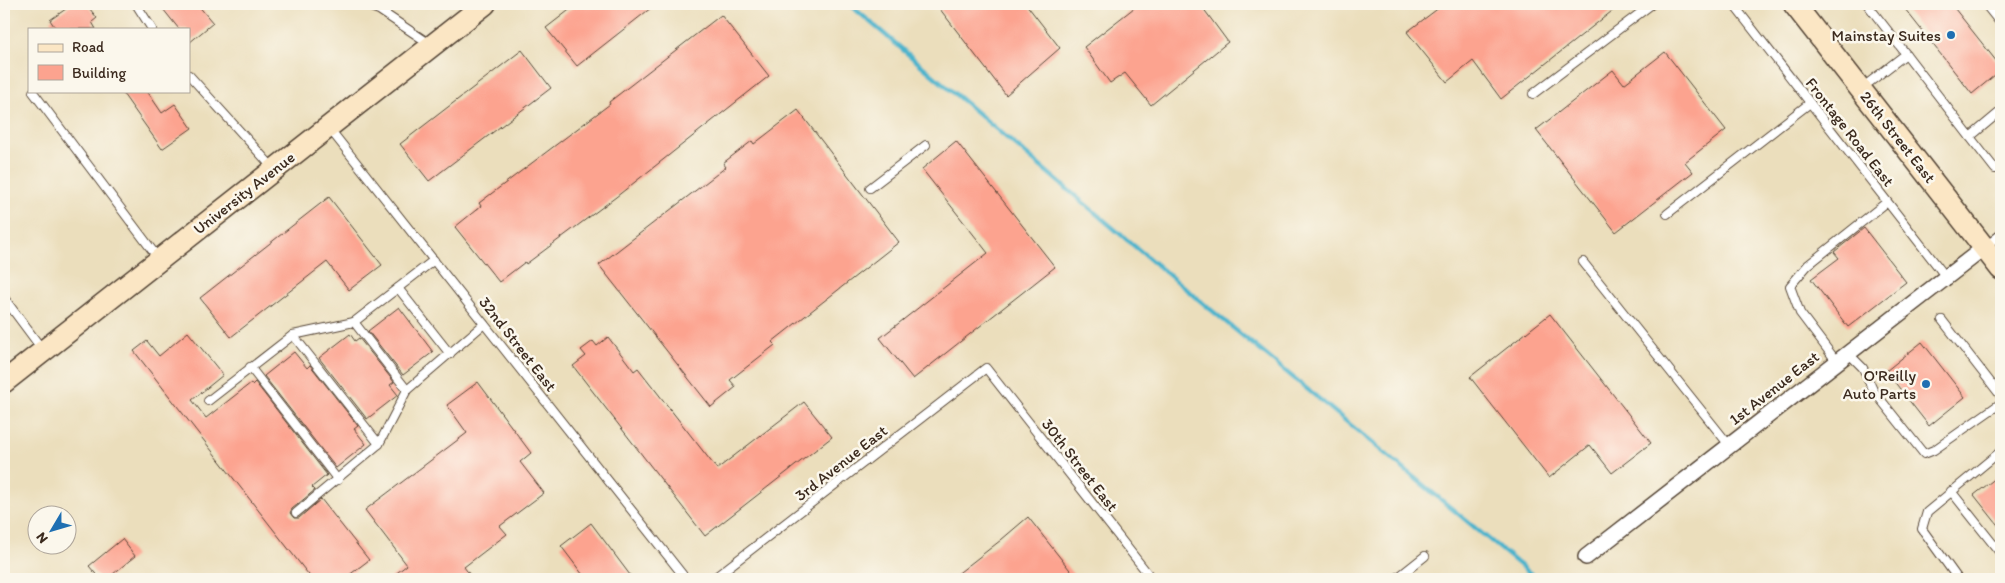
<svg xmlns="http://www.w3.org/2000/svg" width="2005" height="583" viewBox="0 0 2005 583" font-family="Itim,sans-serif">
  <style>
    .lines { fill: none; stroke-linecap: round; stroke-linejoin: round }
    .stream { stroke: #4db4cc; stroke-width: 4.5 }
    .building { fill: #fca38f }
    .lane-casing { stroke: #554536; stroke-width: 10 }
    .street-casing { stroke: #554536; stroke-width: 18 }
    .secondary-casing { stroke: #554536; stroke-width: 24 }
    .lane { stroke: #fff; stroke-width: 8 }
    .street { stroke: #fff; stroke-width: 15 }
    .secondary { stroke: #fbe6c4; stroke-width: 21 }
    .poi-dot { fill: #1f6fb2; stroke: #fbf7ec; stroke-width: 2 }
    .labels { text-anchor: middle; dominant-baseline: central; stroke-width: 5; stroke-linejoin: round; paint-order: stroke }
    .poi-label { font-size: 16px; fill: #3b2a1e; stroke: #fbf7ec; text-anchor: end }
    .street-label { font-size: 16px; fill: #3b2a1e; stroke: #fbf7ec }
  </style>
  <rect width="100%" height="100%" fill="#fbf7ec"/>
  <filter id="ink" filterUnits="userSpaceOnUse"><feTurbulence type="fractalNoise" baseFrequency=".02" numOctaves="2"/><feDisplacementMap in="SourceGraphic" scale="10" xChannelSelector="R" yChannelSelector="G"/><feConvolveMatrix kernelMatrix="1 2 1 2 8 2 1 2 1" color-interpolation-filters="sRGB"/></filter>
  <filter id="wash" filterUnits="userSpaceOnUse"><feTurbulence type="fractalNoise" baseFrequency=".0096" numOctaves="4" result="noise"/><feDisplacementMap in="SourceGraphic" scale="20" xChannelSelector="R" yChannelSelector="G"/><feGaussianBlur stdDeviation="1.12" result="paint"/><feColorMatrix in="noise" values="0 0 0 0 0 0 0 0 0 0 0 0 0 0 0 0 0 1.4 0 .05"/><feComposite in="paint" operator="in"/></filter>
  <g filter="url(#wash)">
    <rect width="100%" height="100%" fill="#ebdebc"/>
    <g class="lines">
      <!-- stream -->
      <polyline class="stream" points="849,4 1152,261 1537,579"/>
    </g>
    <g id="blocks">
      <!-- building -->
      <g class="building">
        <polygon points="73,4 86,4 97,18 92,22 96,29 56,29 50,20"/>
        <polygon points="159,4 197,4 213,23 189,43 189,29 179,29"/>
        <polygon points="577,4 656,4 577,66 546,28"/>
        <polygon points="936,4 1026,4 1060,48 1006,95"/>
        <polygon points="1139,4 1200,4 1228,42 1151,105 1125,73 1110,83 1084,47"/>
        <polygon points="1444,4 1621,4 1501,99 1473,61 1447,82 1407,32"/>
        <polygon points="1901,4 1951,4 2001,67 2001,70 1972,94"/>
        <polygon points="721,15 769,76 616,197 526,264 525,262 499,282 455,227 481,206 479,203 610,104 609,102"/>
        <polygon points="522,50 551,88 429,181 400,144"/>
        <polygon points="1665,52 1726,130 1685,162 1693,172 1616,232 1536,130 1613,70 1624,84"/>
        <polygon points="121,91 147,91 162,113 175,104 192,128 162,149"/>
        <polygon points="798,110 899,242 772,342 775,345 730,380 736,387 711,407 599,265 726,167 723,163 752,141 754,144"/>
        <polygon points="956,141 1055,267 913,379 880,338 988,253 922,169"/>
        <polygon points="329,197 382,265 349,290 327,262 231,337 200,298"/>
        <polygon points="1864,228 1906,282 1848,327 1811,279 1839,258 1834,252"/>
        <polygon points="399,307 433,352 403,375 368,331"/>
        <polygon points="1550,314 1651,443 1612,473 1590,445 1549,478 1470,377"/>
        <polygon points="188,332 223,375 192,400 206,418 251,383 252,385 255,382 327,475 312,487 315,490 292,509 290,513 294,518 299,518 321,499 369,560 344,579 312,579 134,351 147,341 159,356"/>
        <polygon points="350,334 355,341 359,338 394,382 390,385 398,395 367,419 319,358"/>
        <polygon points="608,337 634,371 638,368 717,469 804,402 832,437 705,536 573,366 586,356 581,350 593,341 597,346"/>
        <polygon points="1922,342 1965,397 1929,426 1886,371"/>
        <polygon points="294,352 307,368 310,365 358,426 354,429 366,444 336,468 264,376"/>
        <polygon points="478,382 531,453 520,462 544,493 500,526 507,534 464,567 473,579 389,579 407,565 365,510 467,433 447,405"/>
        <polygon points="2001,474 2001,529 1974,495"/>
        <polygon points="1028,517 1077,579 951,579 1001,540"/>
        <polygon points="591,523 633,579 586,579 561,546"/>
        <polygon points="122,539 135,556 107,579 100,579 89,566"/>
      </g>
    </g>
  </g>
  <g filter="url(#ink)">
    <use href="#blocks" fill-opacity="0" stroke="#554536" stroke-width="1"/>
    <g class="lines">
      <defs>
        <g id="lane">
          <polyline points="136,4 152,29"/>
          <polyline points="363,4 379,10 430,44"/>
          <polyline points="1733,4 1946,277"/>
          <polyline points="1985,4 2001,24"/>
          <polyline points="1906,54 1970,137 2001,111"/>
          <polyline points="189,75 273,168"/>
          <polyline points="1862,88 1906,54 1867,4"/>
          <polyline points="33,92 158,258"/>
          <polyline points="1533,94 1652,4"/>
          <polyline points="329,128 686,579"/>
          <polyline points="1970,137 1995,169 2001,168"/>
          <polyline points="870,188 926,145"/>
          <polyline points="1667,214 1810,103"/>
          <polyline points="1986,246 2001,234"/>
          <polyline points="1583,262 1729,445"/>
          <polyline points="398,288 450,354"/>
          <polyline points="4,298 42,349"/>
          <polyline points="1942,320 2001,396"/>
          <polyline points="354,322 407,390"/>
          <polyline points="293,335 379,444"/>
          <polyline points="1849,354 1863,368 1873,390 1924,454 1934,450 2001,403"/>
          <polyline points="1837,362 1800,313 1790,286 1808,265 1887,202"/>
          <polyline points="250,367 338,480"/>
          <polyline points="208,401 293,335 354,322 434,260"/>
          <polyline points="1951,491 2001,554"/>
          <polyline points="296,513 379,444 407,390 484,324"/>
          <polyline points="713,579 986,368 1152,579"/>
          <polyline points="1396,579 1425,556"/>
          <polyline points="1958,579 1922,529 1927,512 2001,451"/>
        </g>
        <polyline id="street" points="1586,557 1984,248"/>
        <g id="secondary">
          <polyline points="1794,4 2001,269"/>
          <polyline points="4,382 485,4"/>
        </g>
      </defs>
      <!-- lane casing -->
      <use href="#lane" class="lane-casing"/>
      <!-- street casing -->
      <use href="#street" class="street-casing"/>
      <!-- secondary casing -->
      <use href="#secondary" class="secondary-casing"/>
      <!-- lane -->
      <use href="#lane" class="lane"/>
      <!-- street -->
      <use href="#street" class="street"/>
      <!-- secondary -->
      <use href="#secondary" class="secondary"/>
    </g>
  </g>
  <!-- markers -->
  <g class="poi-dot">
    <circle cx="1951" cy="35" r="5"/>
    <circle cx="1926" cy="384" r="5"/>
  </g>
  <g class="labels">
    <!-- poi labels -->
    <g class="poi-label">
      <text x="1941" y="35">Mainstay Suites</text>
      <text x="1916" y="375">O'Reilly<tspan x="1916" dy="18">Auto Parts</tspan></text>
    </g>
    <!-- street labels -->
    <g class="street-label">
      <text transform="translate(1850 132) rotate(52)">Frontage Road East</text>
      <text transform="translate(1898 137) rotate(52)">26th Street East</text>
      <text transform="translate(244 193) rotate(-38)">University Avenue</text>
      <text transform="translate(518 344) rotate(52)">32nd Street East</text>
      <text transform="translate(1774 388) rotate(-38)">1st Avenue East</text>
      <text transform="translate(841 463) rotate(-38)">3rd Avenue East</text>
      <text transform="translate(1080 465) rotate(52)">30th Street East</text>
    </g>
  </g>
  <!-- margin -->
  <rect width="2005" height="583" fill="none" stroke="#fbf7ec" stroke-width="20"/>
  <!-- legend -->
  <rect x="28" y="28" width="162" height="65" fill="#fbf7ec" stroke="#aea59a"/>
  <rect x="38" y="44" width="25" height="8" fill="#fbe6c4" stroke="#aea59a"/>
  <text x="72" y="52" font-size="15" fill="#3b2a1e">Road</text>
  <rect x="38" y="65" width="25" height="15" fill="#fca38f" stroke="#aea59a"/>
  <text x="72" y="78" font-size="15" fill="#3b2a1e">Building</text>
  <!-- north arrow -->
  <g transform="translate(52 530) rotate(232)"><circle r="24" fill="#fbf7ec" stroke="#aea59a"/>
  <path d="M0-4L9 19L0 12L-9 19Z" fill="#1f6fb2"/>
  <text y="-8" font-size="14" font-weight="bold" text-anchor="middle" fill="#3b2a1e">N</text>
  </g>
</svg>
